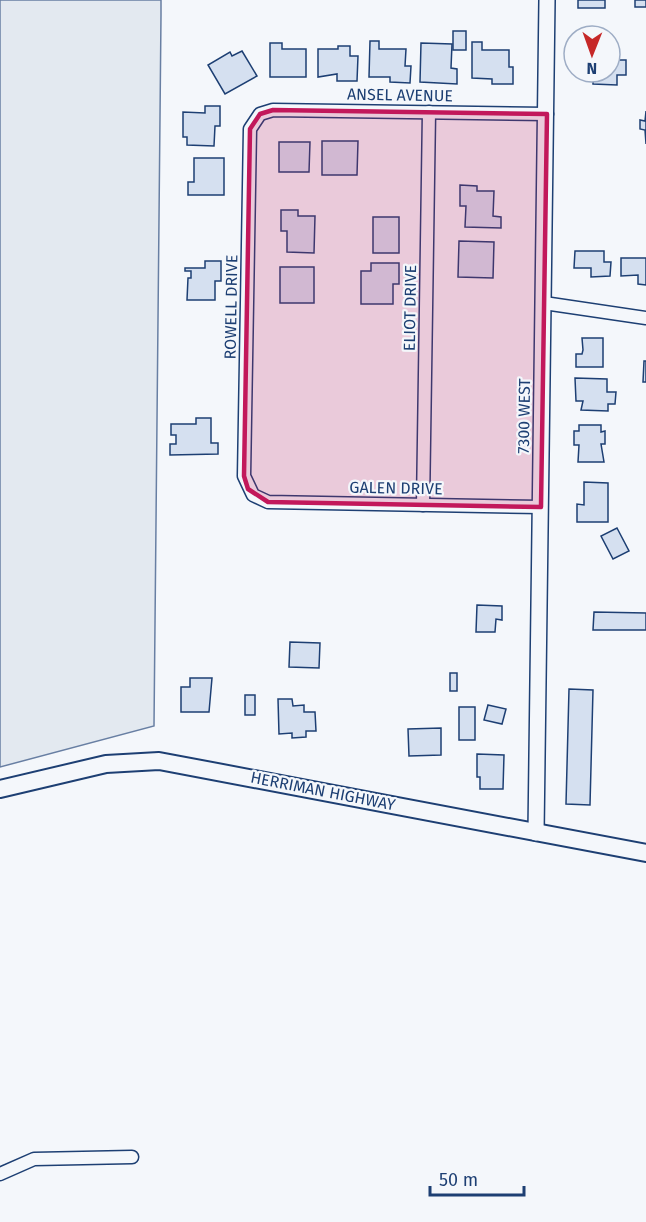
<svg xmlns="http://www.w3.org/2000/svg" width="646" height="1222" viewBox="0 0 646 1222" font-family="'Fira Sans',sans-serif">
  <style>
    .green { fill: #e3e9f0; stroke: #687fa3; stroke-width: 1.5 }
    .building { fill: #d5e0f0; stroke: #1d3f73; stroke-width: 1.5 }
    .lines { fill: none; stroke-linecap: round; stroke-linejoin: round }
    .minor-casing { stroke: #1d3f73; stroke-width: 15 }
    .tertiary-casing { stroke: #1d3f73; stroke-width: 18 }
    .secondary-casing { stroke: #1d3f73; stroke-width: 20 }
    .minor { stroke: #f4f7fb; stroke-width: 12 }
    .tertiary { stroke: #f4f7fb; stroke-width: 15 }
    .secondary { stroke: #f4f7fb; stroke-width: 16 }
    .marked { fill: #c2185b; fill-opacity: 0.2; stroke: #c2185b; stroke-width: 4.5; stroke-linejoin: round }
    .labels { text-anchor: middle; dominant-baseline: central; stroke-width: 4.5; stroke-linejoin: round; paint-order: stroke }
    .street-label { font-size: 16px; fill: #1d3f73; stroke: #f4f7fb }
  </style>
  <rect width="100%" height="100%" fill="#f4f7fb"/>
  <!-- green -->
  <polygon class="green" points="0,0 161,0 161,15 154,726 0,767"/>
  <!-- building -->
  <g class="building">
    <rect x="578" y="0" width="27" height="8"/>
    <rect x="635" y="0" width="11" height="7"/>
    <rect x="453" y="31" width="13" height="19"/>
    <polygon points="370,41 379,41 379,49 406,49 405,66 411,66 410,83 390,82 390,77 369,77"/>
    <polygon points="472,42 482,42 482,50 509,50 509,67 513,67 513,84 492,84 492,79 472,78"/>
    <polygon points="270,43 282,43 282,49 306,49 306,77 270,77"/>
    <polygon points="421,43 452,44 451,68 457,69 457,84 420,82"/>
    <polygon points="338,46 350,46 350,56 358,56 357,81 337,81 337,74 318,77 318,49 338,49"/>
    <polygon points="242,51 257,76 225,94 208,65 230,52 232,56"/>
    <polygon points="610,52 618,53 617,60 626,60 626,75 617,75 617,85 593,84 593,72 610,72"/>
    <polygon points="205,106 220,106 220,126 215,126 214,146 187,145 187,137 183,137 183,112 205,113"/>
    <polygon points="646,111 646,144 645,130 640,129 640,120 645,121"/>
    <polygon points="322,141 358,141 357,175 322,175"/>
    <polygon points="279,142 310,142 309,172 279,172"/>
    <polygon points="194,158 224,158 224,195 188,195 188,182 194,182"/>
    <polygon points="460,185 477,186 477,191 494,191 493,216 501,217 501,228 465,227 466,206 460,206"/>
    <polygon points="281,210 298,210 298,216 315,216 314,253 287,252 287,231 281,231"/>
    <rect x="373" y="217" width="26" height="36"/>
    <polygon points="459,241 494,242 493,278 458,277"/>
    <polygon points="575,251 604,251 604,262 611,262 610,276 591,277 591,268 574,268"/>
    <polygon points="621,258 646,258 646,285 638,284 638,275 621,276"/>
    <polygon points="205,261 221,261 221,281 215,281 215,300 187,300 188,278 191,278 191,271 185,271 185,268 205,268"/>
    <polygon points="371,263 399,263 399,284 393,284 393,304 361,304 361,271 371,271"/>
    <rect x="280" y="267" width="34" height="36"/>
    <polygon points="582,338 603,338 603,367 576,367 576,354 582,354 583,350"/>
    <polygon points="644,361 646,361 646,382 643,382"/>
    <polygon points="575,378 607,379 607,392 616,392 615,404 608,404 608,411 581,410 583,401 576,401"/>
    <polygon points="196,418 211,418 211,443 218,443 218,454 170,455 170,444 176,444 176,435 171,435 171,424 196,424"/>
    <polygon points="579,425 601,425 601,432 605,431 605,444 601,444 604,462 578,462 579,445 574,445 574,431 579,431"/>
    <polygon points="584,482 608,483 608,522 577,522 577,504 584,505"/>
    <polygon points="617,528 629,551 613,559 601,536"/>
    <polygon points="477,605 502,606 502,620 496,619 495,632 476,632"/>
    <polygon points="594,612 646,613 646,630 593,630"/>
    <polygon points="290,642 320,643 319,668 289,667"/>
    <rect x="450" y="673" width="7" height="18"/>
    <polygon points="190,678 212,678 209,712 181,712 181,687 190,687"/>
    <polygon points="569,689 593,690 590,805 566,804"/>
    <rect x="245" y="695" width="10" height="20"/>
    <polygon points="278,699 292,699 293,706 304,705 304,712 315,712 316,731 306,731 306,737 292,738 292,733 279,734"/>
    <polygon points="488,705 506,709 502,724 484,720"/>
    <rect x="459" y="707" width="16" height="33"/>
    <polygon points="441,728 441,755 409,756 408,729"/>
    <polygon points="477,754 504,755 503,789 480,789 480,777 477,777"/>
  </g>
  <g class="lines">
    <defs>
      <g id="minor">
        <polyline points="544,303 646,318"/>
        <polyline points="423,505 429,112"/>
        <polyline points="541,507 268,502 253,495 244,476 250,129 260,114 273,110 547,114"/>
        <polyline points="0,1174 34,1159 132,1157"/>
      </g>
      <polyline id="tertiary" points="536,833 547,0"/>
      <polyline id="secondary" points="0,789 106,764 159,761 646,853"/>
    </defs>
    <!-- minor casing -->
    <use href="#minor" class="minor-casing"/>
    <!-- tertiary casing -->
    <use href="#tertiary" class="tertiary-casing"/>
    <!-- secondary casing -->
    <use href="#secondary" class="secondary-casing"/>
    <!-- minor -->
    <use href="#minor" class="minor"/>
    <!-- tertiary -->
    <use href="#tertiary" class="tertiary"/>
    <!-- secondary -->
    <use href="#secondary" class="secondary"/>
  </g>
  <!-- marked area -->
  <path class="marked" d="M273 110 547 114 541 507 268 502 248 489 244 476 250 129 260 114Z"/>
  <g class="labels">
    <!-- street labels -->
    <g class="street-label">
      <text transform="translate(400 95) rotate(1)">ANSEL AVENUE</text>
      <text transform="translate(231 307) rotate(-89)">ROWELL DRIVE</text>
      <text transform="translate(410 308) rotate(-89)">ELIOT DRIVE</text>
      <text transform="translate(524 416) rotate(-89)">7300 WEST</text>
      <text transform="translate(396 488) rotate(1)">GALEN DRIVE</text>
      <text transform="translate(323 791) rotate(11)">HERRIMAN HIGHWAY</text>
    </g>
  </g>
  <!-- north arrow -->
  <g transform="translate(592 54) rotate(181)"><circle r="28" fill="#f4f7fb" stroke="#9eadc5" stroke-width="1.5"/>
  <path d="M0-4.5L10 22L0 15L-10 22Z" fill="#c62828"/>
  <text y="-9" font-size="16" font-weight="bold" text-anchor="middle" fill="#1d3f73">N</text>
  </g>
  <!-- scale -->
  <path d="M430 1186v9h94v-9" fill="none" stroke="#1d3f73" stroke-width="3"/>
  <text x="439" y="1186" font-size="18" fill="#1d3f73" stroke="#f4f7fb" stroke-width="4.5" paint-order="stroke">50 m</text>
</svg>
